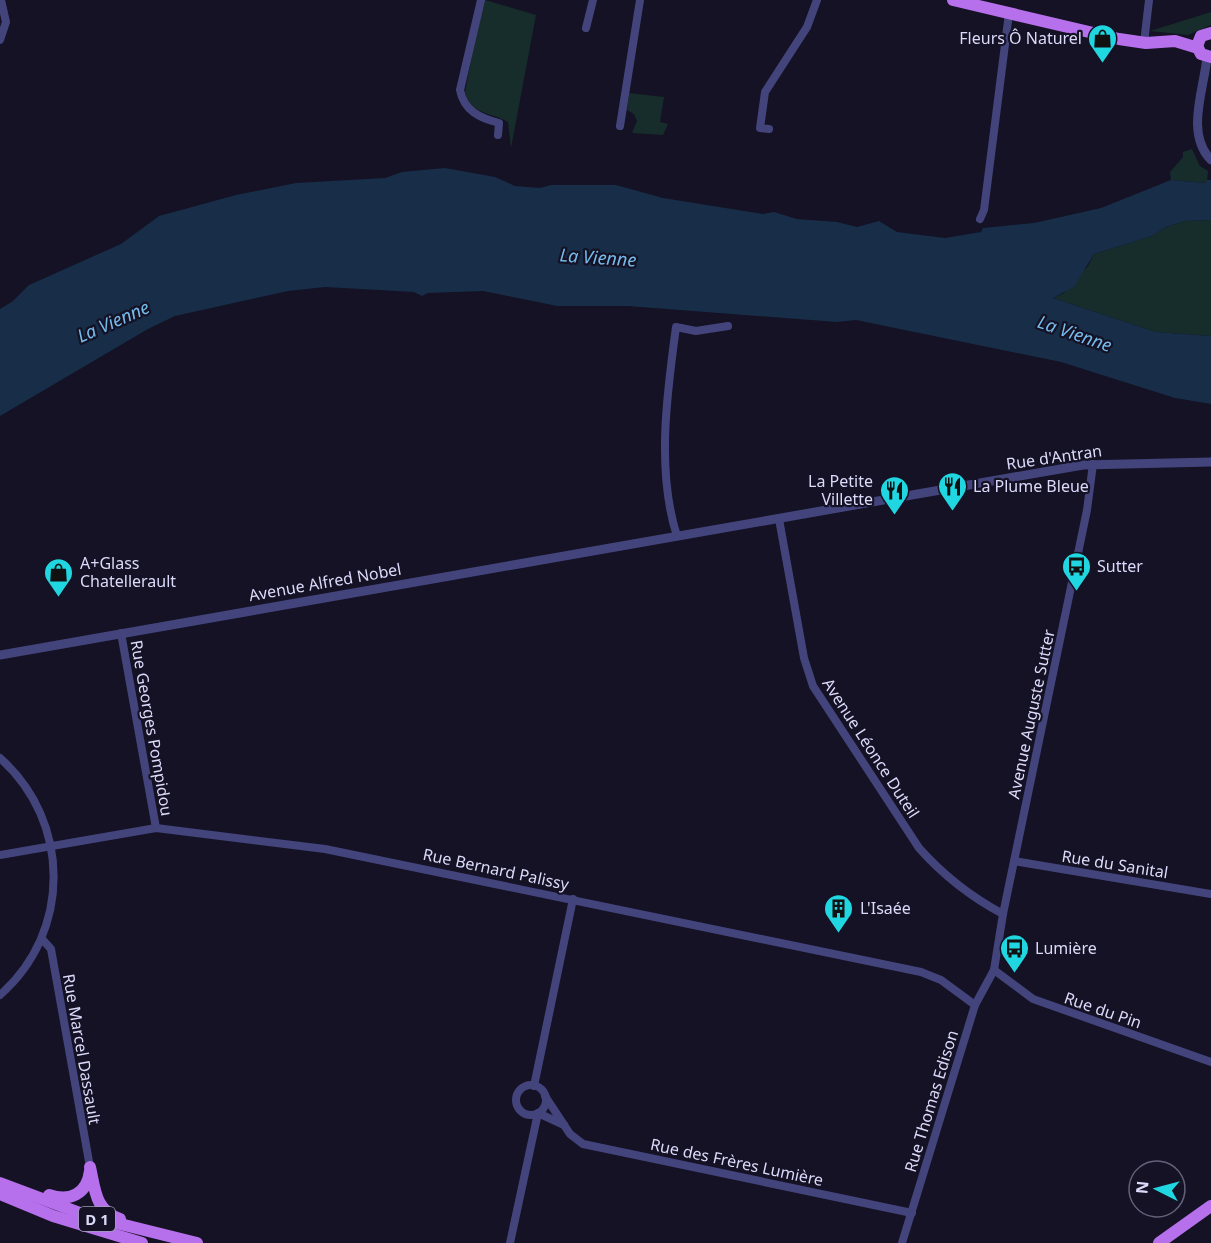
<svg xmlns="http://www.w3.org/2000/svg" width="1211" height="1243" viewBox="0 0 1211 1243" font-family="'Noto Sans',sans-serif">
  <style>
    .green { fill: #162d2b }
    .water { fill: #172d48 }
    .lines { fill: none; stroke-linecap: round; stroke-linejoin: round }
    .minor { stroke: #44447d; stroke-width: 8 }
    .tertiary { stroke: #44447d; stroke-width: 9 }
    .primary { stroke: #b770eb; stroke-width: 12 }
    .labels { text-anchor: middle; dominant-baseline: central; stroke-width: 4.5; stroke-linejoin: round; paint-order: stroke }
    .shield { fill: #141224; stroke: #a09eba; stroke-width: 1.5 }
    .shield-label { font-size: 15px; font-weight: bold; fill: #dcdafa }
    .poi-label { font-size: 16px; fill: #dcdafa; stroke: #141224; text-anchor: start }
    .street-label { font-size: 16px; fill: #dcdafa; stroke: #141224 }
    .water-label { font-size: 18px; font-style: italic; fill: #76bbec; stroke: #141224 }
  </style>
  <rect width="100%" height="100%" fill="#141224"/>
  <!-- green -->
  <g class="green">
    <path d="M485 0 536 15 511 148 508 122C491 112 472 115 465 93L479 16Z"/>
    <polygon points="1211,12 1211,25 1188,35 1150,31"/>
    <polygon points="629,93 664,97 660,122 668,124 663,135 632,133 637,121 634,114 627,110"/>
    <polygon points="1192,149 1200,166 1208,171 1207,183 1171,180 1170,172 1183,157 1183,152"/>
    <polygon points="1211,220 1211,336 1156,332 1053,298 1064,293 1088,266 1094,254 1152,236 1166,227 1185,221"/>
  </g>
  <!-- water -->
  <polygon class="water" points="445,168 495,177 515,186 540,188 551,185 616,185 663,198 763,214 774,212 797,219 837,222 857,227 879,221 897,232 945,238 981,232 983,228 1034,223 1101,208 1171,180 1206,183 1207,180 1211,180 1211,220 1185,221 1166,227 1152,236 1094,254 1074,287 1053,298 1156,332 1211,336 1211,404 1175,398 1061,362 856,320 837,322 628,306 557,306 483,291 428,293 422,296 414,292 325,287 288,291 175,316 148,329 0,416 0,309 13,301 29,285 121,244 159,216 236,195 296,183 385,178 402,172"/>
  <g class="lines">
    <!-- minor -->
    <g class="minor">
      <path d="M481 0 460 90C464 111 480 118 499 123L498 135"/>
      <polyline points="586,28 593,0"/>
      <polyline points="0,40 6,22 1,0"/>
      <polyline points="1144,43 1149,0"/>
      <polyline points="620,126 640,0"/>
      <polyline points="769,129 760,128 765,92 807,27 817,0"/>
      <polyline points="980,219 984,210 1009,13"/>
      <path d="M779 519 804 658 813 686 919 848C943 875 971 897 1003 914"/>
      <path d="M677 536C656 471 667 393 676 327L696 331 728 326"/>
      <polyline points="121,633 156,828"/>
      <path d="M0 758C71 821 72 932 0 995"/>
      <polyline points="0,855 156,828 325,849 921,972 941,980 975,1005"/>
      <polyline points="1014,861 1211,894"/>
      <polyline points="42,939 51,949 90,1167"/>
      <polyline points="994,970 1033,999 1211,1062"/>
      <circle cx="531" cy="1100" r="15"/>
      <polyline points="534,1086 573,899"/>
      <polyline points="545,1096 570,1134 583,1144 912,1213"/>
      <polyline points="510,1243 538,1113 564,1125"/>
      <polyline points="902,1243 975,1005 994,970 1003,914 1087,510 1093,464"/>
    </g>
    <!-- tertiary -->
    <g class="tertiary">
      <path d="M1207 57C1204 90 1185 133 1211 160"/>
      <polyline points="0,655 1083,465 1211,462"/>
    </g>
    <!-- primary -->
    <g class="primary">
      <polyline points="953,0 1119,39 1146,43 1175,41 1198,48"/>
      <polyline points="1211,33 1201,36 1197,46 1201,54 1211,57"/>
      <path d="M90 1167C95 1189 95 1211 120 1219"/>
      <polyline points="0,1183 88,1216 197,1243"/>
      <polyline points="0,1194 53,1216 142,1243"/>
      <path d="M49 1195C70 1202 87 1194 90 1171"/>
      <polyline points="1159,1243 1211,1206"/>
    </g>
  </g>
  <!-- icons -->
  <defs>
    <symbol id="shop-pin" viewBox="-11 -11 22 30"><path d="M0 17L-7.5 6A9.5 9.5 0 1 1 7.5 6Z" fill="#20d6e0" stroke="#141224"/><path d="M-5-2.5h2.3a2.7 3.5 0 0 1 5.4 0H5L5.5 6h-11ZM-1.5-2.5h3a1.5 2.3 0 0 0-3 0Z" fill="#111"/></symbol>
    <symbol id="restaurant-pin" viewBox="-11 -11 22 30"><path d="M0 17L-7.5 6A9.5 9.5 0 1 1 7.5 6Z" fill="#20d6e0" stroke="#141224"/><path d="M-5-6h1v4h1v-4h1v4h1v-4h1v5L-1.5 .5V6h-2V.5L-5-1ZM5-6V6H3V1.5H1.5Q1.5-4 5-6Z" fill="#111"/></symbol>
    <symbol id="bus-pin" viewBox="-11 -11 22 30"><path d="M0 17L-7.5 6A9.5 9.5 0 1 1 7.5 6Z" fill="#20d6e0" stroke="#141224"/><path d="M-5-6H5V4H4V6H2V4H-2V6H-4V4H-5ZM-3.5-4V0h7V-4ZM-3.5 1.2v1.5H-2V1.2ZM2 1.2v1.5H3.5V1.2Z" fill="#111"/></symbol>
    <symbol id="building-pin" viewBox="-11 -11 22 30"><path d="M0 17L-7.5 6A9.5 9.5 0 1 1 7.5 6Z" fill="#20d6e0" stroke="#141224"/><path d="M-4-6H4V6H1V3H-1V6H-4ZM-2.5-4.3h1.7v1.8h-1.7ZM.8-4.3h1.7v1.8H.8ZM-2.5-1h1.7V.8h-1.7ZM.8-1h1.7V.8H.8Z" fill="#111"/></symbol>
  </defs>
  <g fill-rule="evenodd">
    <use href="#shop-pin" x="1086" y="22" width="33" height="45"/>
    <use href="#restaurant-pin" x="936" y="470" width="33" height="45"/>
    <use href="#restaurant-pin" x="878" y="474" width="33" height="45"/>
    <use href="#bus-pin" x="1060" y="550" width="33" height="45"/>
    <use href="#shop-pin" x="42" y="556" width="33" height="45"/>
    <use href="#building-pin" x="822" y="892" width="33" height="45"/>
    <use href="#bus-pin" x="998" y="932" width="33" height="45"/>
  </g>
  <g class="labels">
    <!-- shield labels -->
    <rect class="shield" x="79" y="1207" width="36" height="24" rx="4.5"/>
    <g class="shield-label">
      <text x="97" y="1219">D 1</text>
    </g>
    <!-- poi labels -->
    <g class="poi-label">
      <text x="1082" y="38" text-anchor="end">Fleurs Ô Naturel</text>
      <text x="873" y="481" text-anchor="end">La Petite<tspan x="873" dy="18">Villette</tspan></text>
      <text x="973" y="486">La Plume Bleue</text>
      <text x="80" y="563">A+Glass<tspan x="80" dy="18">Chatellerault</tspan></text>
      <text x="1097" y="566">Sutter</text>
      <text x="860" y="908">L'Isaée</text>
      <text x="1035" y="948">Lumière</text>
    </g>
    <!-- street labels -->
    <g class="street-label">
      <text transform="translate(1054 457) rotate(-8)">Rue d'Antran</text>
      <text transform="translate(325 582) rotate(-10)">Avenue Alfred Nobel</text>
      <text transform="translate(1031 714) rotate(-78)">Avenue Auguste Sutter</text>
      <text transform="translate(152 728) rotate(80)">Rue Georges Pompidou</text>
      <text transform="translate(871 748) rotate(57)">Avenue Léonce Duteil</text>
      <text transform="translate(1115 864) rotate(9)">Rue du Sanital</text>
      <text transform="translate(496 869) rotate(12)">Rue Bernard Palissy</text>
      <text transform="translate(1103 1010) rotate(19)">Rue du Pin</text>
      <text transform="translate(82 1049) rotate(80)">Rue Marcel Dassault</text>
      <text transform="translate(931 1101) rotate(-73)">Rue Thomas Edison</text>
      <text transform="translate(737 1162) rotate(12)">Rue des Frères Lumière</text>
    </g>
    <!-- water labels -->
    <g class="water-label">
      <text transform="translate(598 257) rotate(4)">La Vienne</text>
      <text transform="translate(113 321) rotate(-24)">La Vienne</text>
      <text transform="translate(1075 333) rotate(19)">La Vienne</text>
    </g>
  </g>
  <!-- north arrow -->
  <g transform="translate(1157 1189) rotate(276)"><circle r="28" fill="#141224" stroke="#64627a" stroke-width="1.5"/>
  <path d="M0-4.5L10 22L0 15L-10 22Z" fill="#20d6e0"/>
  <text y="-9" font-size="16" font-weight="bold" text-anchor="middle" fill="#dcdafa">N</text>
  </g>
</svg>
